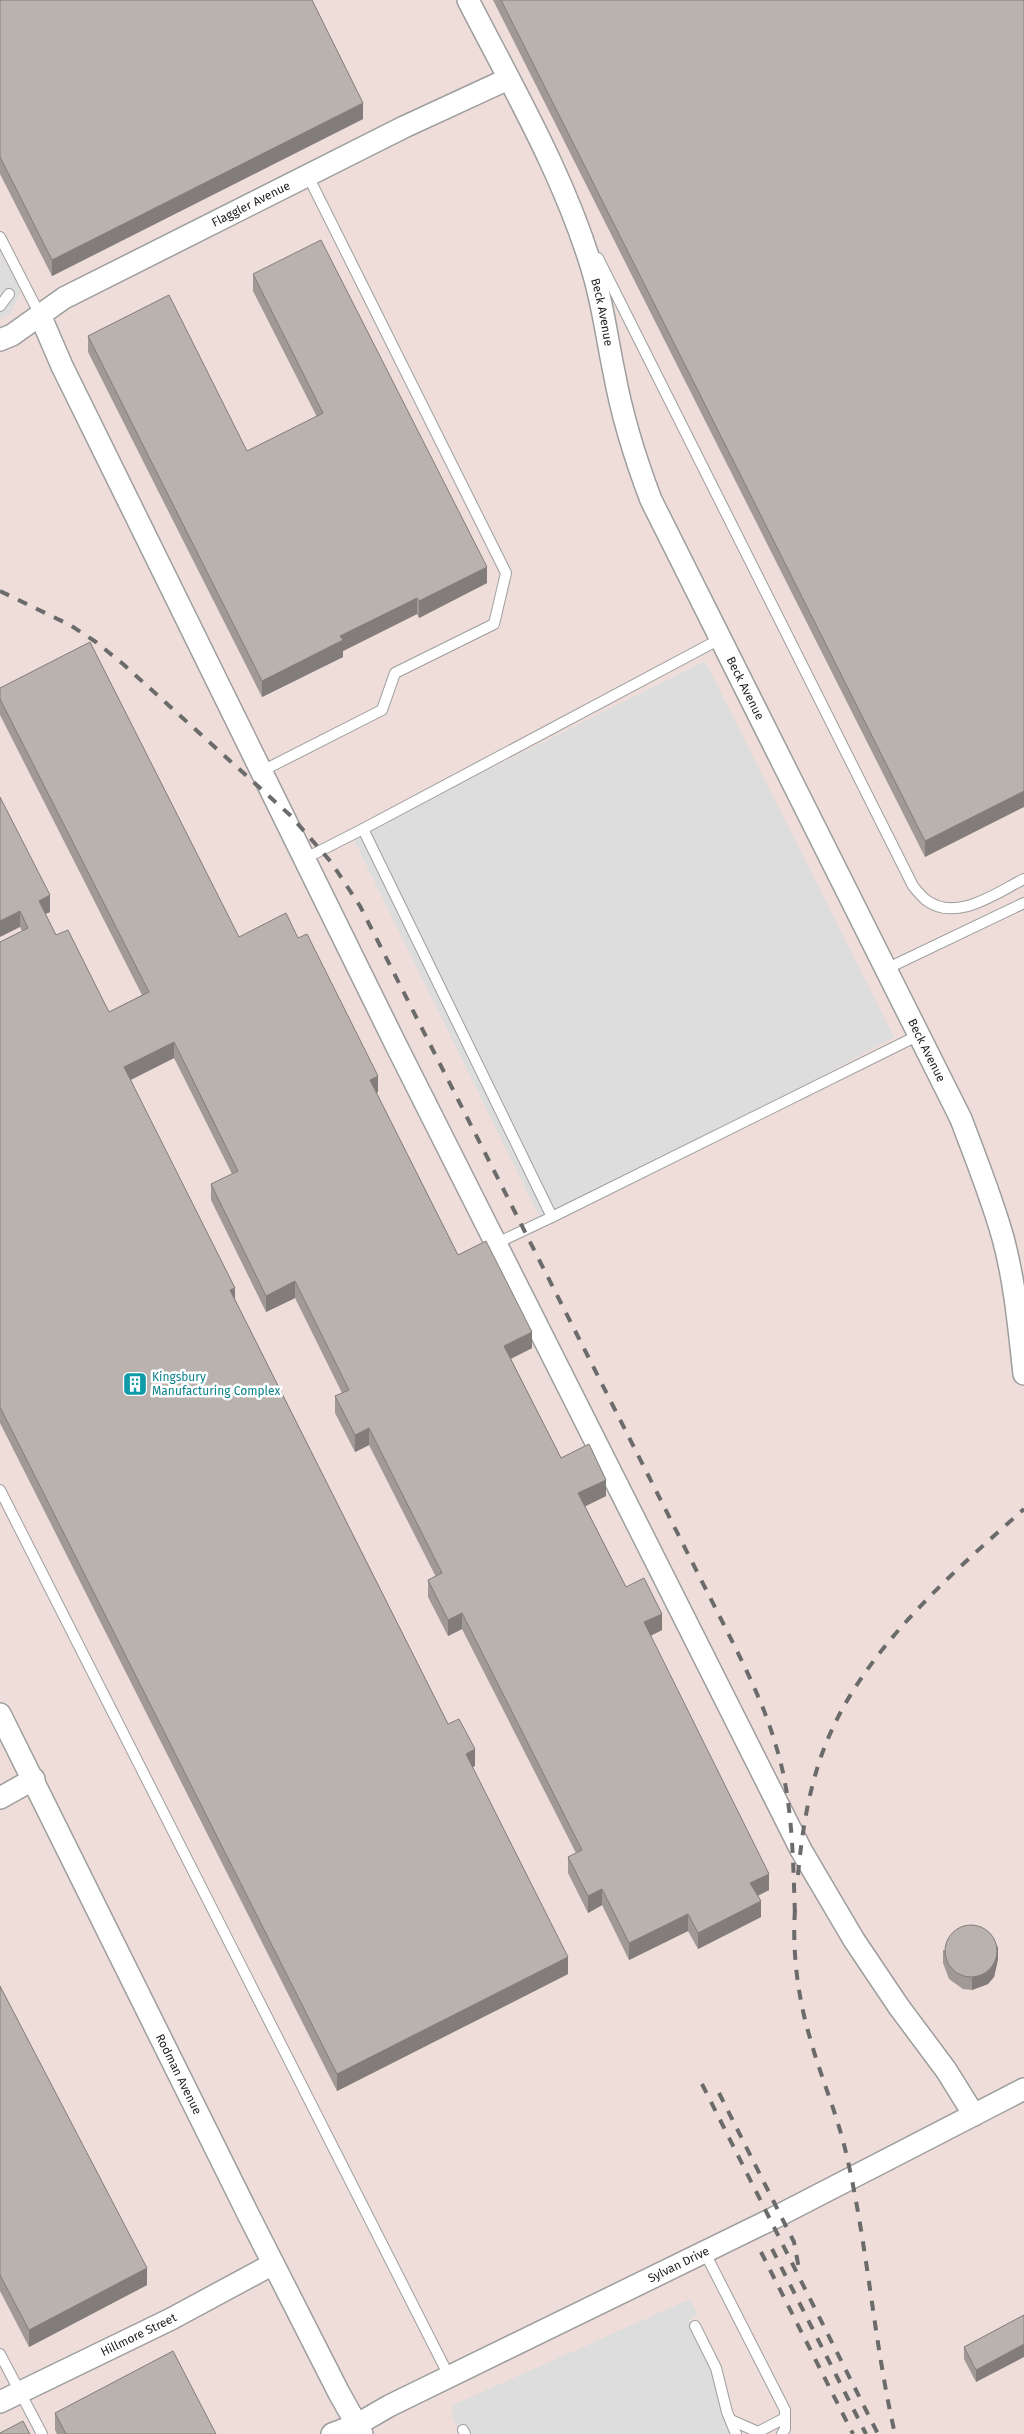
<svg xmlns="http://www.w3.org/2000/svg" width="1024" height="2434" viewBox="0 0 1024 2434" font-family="'Fira Sans',sans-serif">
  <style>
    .military { fill: #eeddd9 }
    .parking { fill: #ddd }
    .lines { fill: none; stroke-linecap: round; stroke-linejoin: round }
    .lane-casing { stroke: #9e9e9e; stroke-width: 12 }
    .street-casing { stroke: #9e9e9e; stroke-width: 24 }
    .lane { stroke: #fff; stroke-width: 10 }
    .street { stroke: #fff; stroke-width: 21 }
    .rail { stroke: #6b6b6b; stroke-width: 4; stroke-dasharray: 10 10; stroke-linecap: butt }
    .wall { fill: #a09996 }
    .shaded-wall { fill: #827d7a }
    .building { fill: #bab2ae; stroke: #827d7a }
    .labels { text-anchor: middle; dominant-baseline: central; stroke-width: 5; stroke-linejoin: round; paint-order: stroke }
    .street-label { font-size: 12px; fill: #1d1d1d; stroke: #fff }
    .culture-label { font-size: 12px; fill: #0d838f; stroke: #fff; text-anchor: start }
  </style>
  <rect width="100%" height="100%" fill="#edeae4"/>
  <!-- military -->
  <rect class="military" x="0" y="0" width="1024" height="2434"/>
  <!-- parking -->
  <g class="parking">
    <polygon points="0,252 21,292 10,314 0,319"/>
    <polygon points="705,661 894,1037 544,1226 353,838"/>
    <polygon points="690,2299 698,2315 689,2320 743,2434 461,2434 452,2417 453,2405"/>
  </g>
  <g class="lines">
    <defs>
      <g id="lane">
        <polyline points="0,237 40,315"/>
        <path d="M598 258 913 886C917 891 921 896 926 900 956 923 996 893 1024 879"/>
        <polyline points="0,306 9,294"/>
        <polyline points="720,639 363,829 552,1217 919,1035"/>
        <polyline points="260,772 382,710 395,673 494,624 506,573 308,176"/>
        <polyline points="304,859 363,829"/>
        <polyline points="886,969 1024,903"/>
        <polyline points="495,1244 552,1217"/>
        <polyline points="0,1490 449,2376"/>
        <polyline points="704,2251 785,2410 785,2429 782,2434"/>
        <polyline points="695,2326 716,2368 727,2412 736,2434"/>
        <polyline points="0,2354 42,2434"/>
        <polyline points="731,2420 758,2432 785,2418"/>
        <polyline points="463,2430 465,2434"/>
      </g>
      <g id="street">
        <path id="s1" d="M468 0C513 88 565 177 593 272 603 305 607 339 614 372 622 416 635 458 651 500L961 1119C976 1159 992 1198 1003 1238 1015 1282 1019 1329 1024 1374"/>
        <polyline points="40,315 62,366 396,1045 801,1850 854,1940 899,2007 946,2070 974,2115"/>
        <path id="s2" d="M0 340 12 335 64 298 404 127 508 79"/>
        <path id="s3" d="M0 1714 248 2214 339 2393 362 2434"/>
        <polyline points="0,1798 34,1779"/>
        <path id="s4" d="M0 2402 171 2319 273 2264"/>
        <path id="s5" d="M332 2434 358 2424 389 2406 770 2220 1024 2089"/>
      </g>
    </defs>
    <!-- lane casing -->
    <use href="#lane" class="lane-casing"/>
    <!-- street casing -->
    <use href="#street" class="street-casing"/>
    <!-- lane -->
    <use href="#lane" class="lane"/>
    <!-- street -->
    <use href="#street" class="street"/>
    <!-- rail -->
    <g class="rail">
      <path d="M0 591 70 625 96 642 123 664 291 816 331 862 360 906 725 1627C744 1665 764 1704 776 1746 793 1800 793 1860 795 1916"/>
      <path d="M798 1875C802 1831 809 1787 825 1746 862 1651 950 1575 1024 1509"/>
      <path d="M795 1910C792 1952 798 1998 810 2038 821 2078 838 2116 847 2157 868 2249 874 2343 895 2434"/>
      <polyline points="702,2084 878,2434"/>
      <polyline points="719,2093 794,2242 799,2269"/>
      <polyline points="772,2249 866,2434"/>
      <polyline points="761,2252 853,2434"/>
    </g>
  </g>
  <!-- wall -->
  <g class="wall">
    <polygon points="0,0 363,119 52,276 0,174"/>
    <polygon points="493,0 1024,0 925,857"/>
    <polygon points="253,274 487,583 419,618 417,614 343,651 343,657 262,697 88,352 88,336 247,451 317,417 253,291"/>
    <polygon points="0,688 239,937 298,938 378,1092 376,1093 458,1255 532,1348 511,1359 561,1458 606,1496 585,1506 626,1587 662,1630 650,1636 769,1890 758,1896 761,1917 698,1949 688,1931 629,1960 602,1905 588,1913 568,1873 568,1857 576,1853 462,1629 448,1636 428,1597 428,1580 436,1577 369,1445 355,1452 335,1413 335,1396 342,1393 295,1298 266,1312 211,1200 211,1184 232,1174 174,1058 131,1080 235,1300 448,1724 475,1766 472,1767 568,1974 337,2091 0,1423 0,942 22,931 20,927 0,797 50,912 45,914 56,935 109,1012 142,995 0,715"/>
    <polygon points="943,1950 998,1959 994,1977 988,1984 972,1990 963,1989 949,1979 943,1963"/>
    <polygon points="0,1986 147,2285 29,2347 0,2291"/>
    <polygon points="1024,2315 976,2382 964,2359 964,2347"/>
    <polygon points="55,2413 216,2434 57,2434 55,2430"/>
  </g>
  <!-- shaded-wall -->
  <g class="shaded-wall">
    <polygon points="363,103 363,119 52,276 52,260"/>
    <polygon points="487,567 487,583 419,618 419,601"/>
    <polygon points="417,598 417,614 343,651 343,657 262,697 262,681 340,636"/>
    <polygon points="1024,791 1024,807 925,857 925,841"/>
    <polygon points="50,895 50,912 39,917 39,901"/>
    <polygon points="20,911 20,927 0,937 0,921"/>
    <polygon points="174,1042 174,1058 124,1083 124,1067"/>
    <polygon points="378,1076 378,1092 370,1096 370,1080"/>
    <polygon points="295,1281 295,1298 266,1312 266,1296"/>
    <polygon points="235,1288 235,1304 230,1290"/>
    <polygon points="532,1332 532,1348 504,1362 504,1346"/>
    <polygon points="369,1428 369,1445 355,1452 355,1435"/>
    <polygon points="606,1480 606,1496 578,1510 578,1493"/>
    <polygon points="462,1613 462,1629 448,1636 448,1620"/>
    <polygon points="662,1614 662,1630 644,1639 644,1622"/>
    <polygon points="475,1749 475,1766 466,1770 466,1754"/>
    <polygon points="769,1874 769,1890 750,1899 750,1883"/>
    <polygon points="602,1889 602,1905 588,1913 588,1896"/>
    <polygon points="761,1901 761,1917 698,1949 698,1933"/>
    <polygon points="688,1914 688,1931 629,1960 629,1943"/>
    <polygon points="998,1946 998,1959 994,1977 988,1984 972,1990 972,1978"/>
    <polygon points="568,1957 568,1974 337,2091 337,2074"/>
    <polygon points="147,2268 147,2285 29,2347 29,2330"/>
    <polygon points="1024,2344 1024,2357 976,2382 976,2370"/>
  </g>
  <!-- building -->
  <g class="building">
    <polygon points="0,0 312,0 363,103 52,260 0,157"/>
    <polygon points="501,0 1024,0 1024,791 925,841"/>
    <polygon points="321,240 487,567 419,601 417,598 340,636 343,640 262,681 88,336 169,295 247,451 323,413 253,274"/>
    <polygon points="90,642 239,937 286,913 298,938 307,934 378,1076 370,1080 458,1255 486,1241 532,1332 504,1346 561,1458 589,1444 606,1480 578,1493 626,1587 644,1578 662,1614 644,1622 769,1874 750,1883 761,1901 698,1933 688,1914 629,1943 602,1889 588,1896 568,1857 582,1850 462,1613 448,1620 428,1580 442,1573 369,1428 355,1435 335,1396 349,1390 295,1281 266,1296 211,1184 238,1171 174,1042 124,1067 235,1288 230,1290 448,1724 459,1719 475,1749 466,1754 568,1957 337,2074 0,1407 0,942 28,928 20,911 0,921 0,797 50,895 39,901 56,935 68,930 109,1012 149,992 0,699 0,688"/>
    <circle cx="971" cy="1951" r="26"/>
    <polygon points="0,1986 147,2268 29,2330 0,2275"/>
    <polygon points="1024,2315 1024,2344 976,2370 964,2347"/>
    <polygon points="173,2351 216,2434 66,2434 55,2413"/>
    <polygon points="23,2421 30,2434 0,2434 0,2433"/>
  </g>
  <!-- icons -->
  <defs>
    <symbol id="building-square" viewBox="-11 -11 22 22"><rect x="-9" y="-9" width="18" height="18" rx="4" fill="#0f9aa8" stroke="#fff"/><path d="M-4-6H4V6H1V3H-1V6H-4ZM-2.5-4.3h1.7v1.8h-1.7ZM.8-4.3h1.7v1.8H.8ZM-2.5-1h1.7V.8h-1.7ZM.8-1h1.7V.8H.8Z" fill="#fff"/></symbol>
  </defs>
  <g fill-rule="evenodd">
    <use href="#building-square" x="121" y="1370" width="28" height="28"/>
  </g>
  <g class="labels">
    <!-- street labels -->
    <g class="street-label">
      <text stroke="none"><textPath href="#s2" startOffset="286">Flaggler Avenue</textPath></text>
      <text stroke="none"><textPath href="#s1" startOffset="341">Beck Avenue</textPath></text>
      <text stroke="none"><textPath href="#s1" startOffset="746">Beck Avenue</textPath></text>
      <text stroke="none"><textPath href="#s1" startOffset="1151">Beck Avenue</textPath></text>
      <text stroke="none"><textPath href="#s3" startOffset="402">Rodman Avenue</textPath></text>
      <text stroke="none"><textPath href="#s5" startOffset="386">Sylvan Drive</textPath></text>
      <text stroke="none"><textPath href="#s4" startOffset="154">Hillmore Street</textPath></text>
    </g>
    <!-- culture labels -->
    <g class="culture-label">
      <text x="152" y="1377">Kingsbury<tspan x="152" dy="14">Manufacturing Complex</tspan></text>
    </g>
  </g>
</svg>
